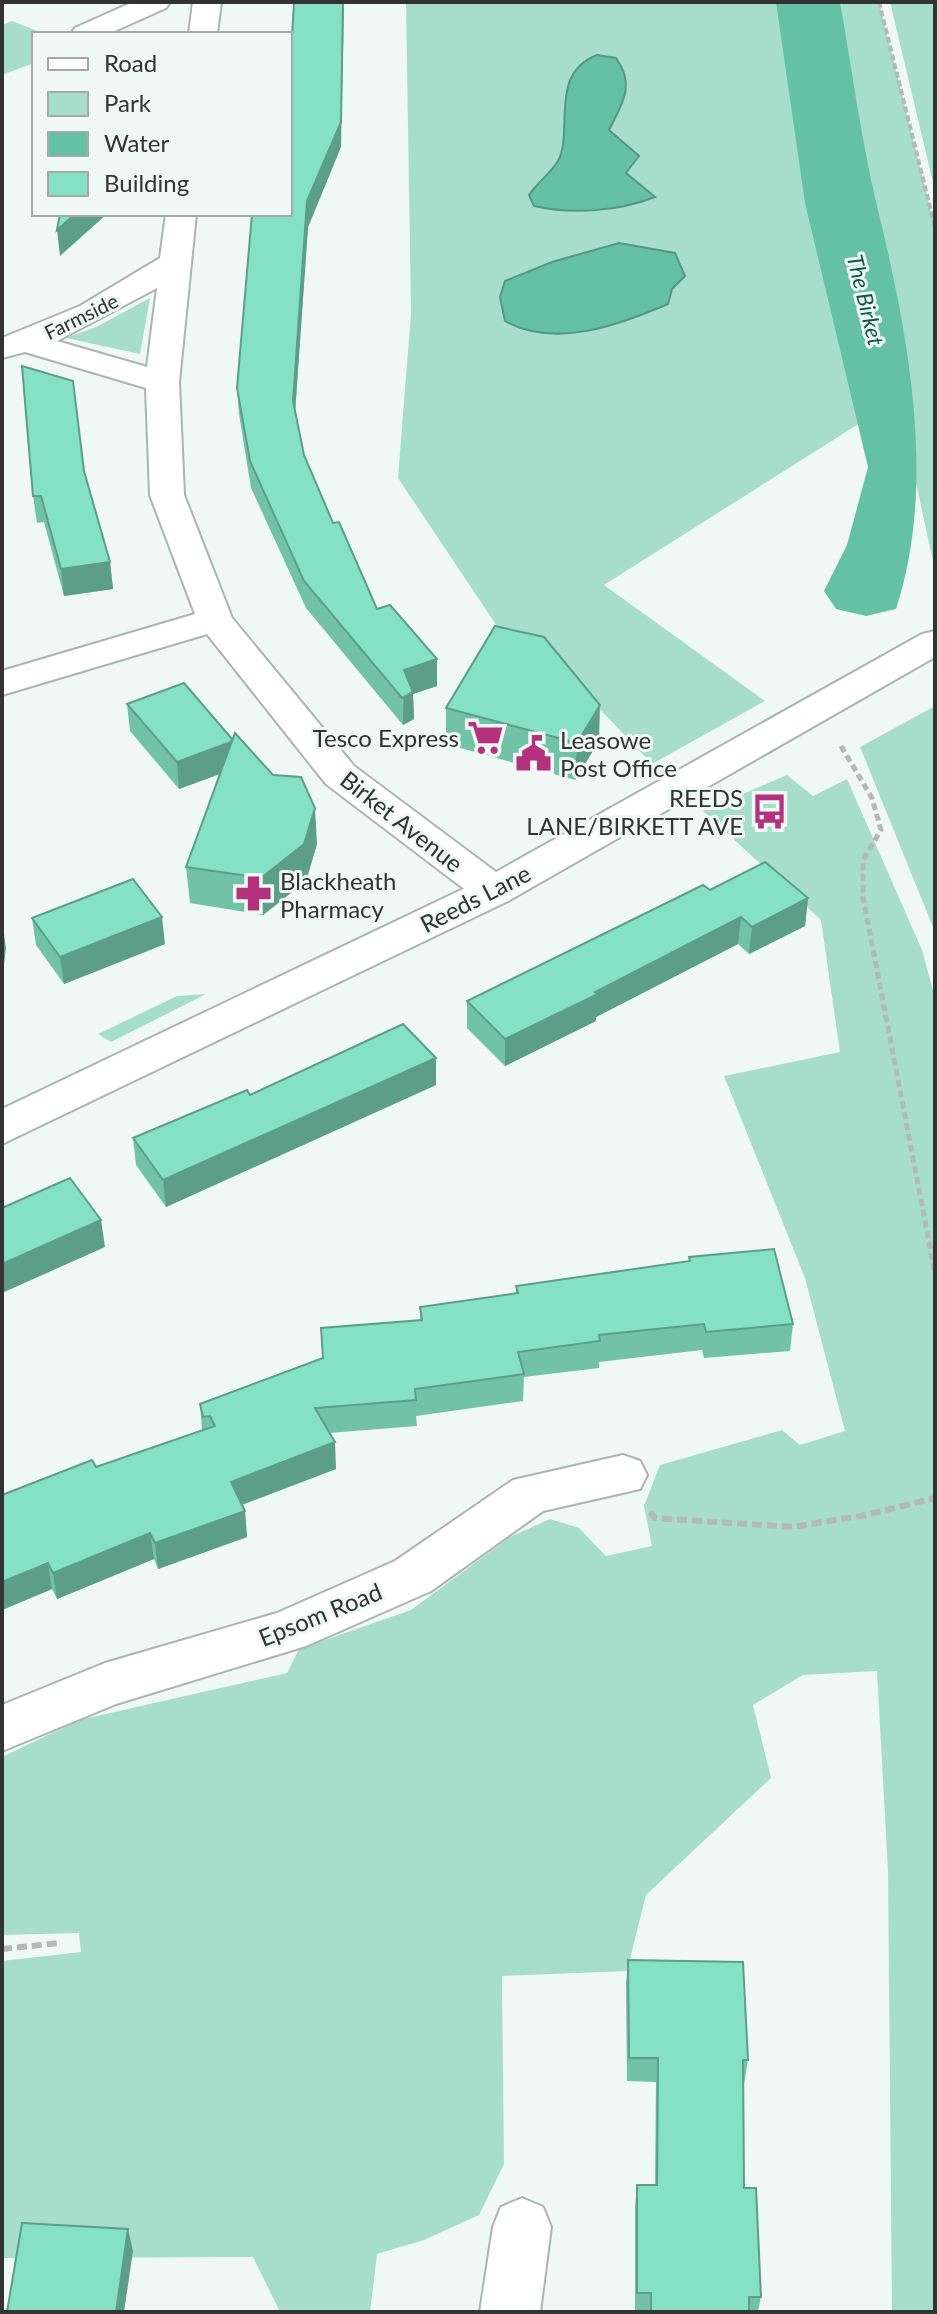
<svg xmlns="http://www.w3.org/2000/svg" width="937" height="2314" viewBox="0 0 937 2314" font-family="Lato,sans-serif">
  <style>
    .green { fill: #a7decb }
    .water { fill: #65c1a4; stroke: #559782; stroke-width: 2 }
    .lines { fill: none; stroke-linecap: round; stroke-linejoin: round }
    .river { fill: #65c1a4; fill-rule: evenodd }
    .minor-casing { stroke: #acb4b1; stroke-width: 4 }
    .tertiary-casing { stroke: #acb4b1; stroke-width: 4 }
    .path-far2 { stroke: #b2b9b6; stroke-width: 4; stroke-dasharray: 6 3; stroke-linecap: butt }
    .path-far1 { stroke: #b2b9b6; stroke-width: 5; stroke-dasharray: 7 4; stroke-linecap: butt }
    .path { stroke: #b2b9b6; stroke-width: 6; stroke-dasharray: 10 5; stroke-linecap: butt }
    .minor { fill: #fff; fill-rule: evenodd }
    .tertiary { fill: #fff; fill-rule: evenodd }
    .wall { fill: #72c2a8 }
    .shaded-wall { fill: #5d9e88 }
    .building { fill: #85e1c3; stroke: #5d9e88; stroke-width: 2 }
    .labels { text-anchor: middle; dominant-baseline: central; stroke-width: 6; stroke-linejoin: round; paint-order: stroke }
    .far-street-label { font-size: 20px; fill: #313433; stroke: #eff8f4 }
    .far-water-label { font-size: 22px; font-style: italic; fill: #0c5946; stroke: #eff8f4 }
    .poi-label { font-size: 24px; fill: #313433; stroke: #eff8f4; text-anchor: end }
    .street-label { font-size: 24px; fill: #313433; stroke: #eff8f4 }
  </style>
  <rect width="100%" height="100%" fill="#eff8f4"/>
  <!-- green -->
  <g class="green">
    <polygon points="406,2 879,2 935,227 935,570 901,415 879,411 604,585 765,701 652,764 558,665 505,638 398,478 411,313"/>
    <polygon points="890,2 935,2 935,190 931,174"/>
    <polygon points="12,21 45,34 34,34 34,63 2,75 2,25"/>
    <polygon points="150,298 140,354 66,338 96,327"/>
    <polygon points="935,706 935,932 860,747"/>
    <polygon points="787,775 813,796 847,779 922,950 935,998 935,2312 892,2312 888,1871 877,1671 803,1675 753,1705 771,1778 646,1895 627,1971 502,1976 504,2164 479,2215 424,2240 377,2254 370,2312 280,2312 253,2257 2,2258 2,1961 81,1952 79,1933 2,1935 2,1757 79,1720 287,1673 299,1649 411,1610 510,1537 550,1519 579,1528 606,1556 652,1546 644,1506 660,1465 782,1430 800,1445 845,1431 805,1278 724,1076 840,1052 821,920 703,811"/>
    <polygon points="206,994 111,1042 98,1034 177,996"/>
  </g>
  <!-- water -->
  <g class="water">
    <path d="M597 55 616 58C636 85 622 104 609 130L639 156 626 173 655 197C619 211 573 215 534 206L529 195C537 183 551 173 558 161 574 131 548 74 597 55Z"/>
    <path d="M619 243 675 253 685 276 672 289 668 304C619 325 555 349 505 321L500 297 505 281 552 262Z"/>
  </g>
  <g class="lines">
    <!-- river -->
    <path class="river" d="M776 2H840C852 69 861 139 877 206 909 337 937 484 896 609L866 616 836 609 824 591 847 545 868 467 805 203Z"/>
    <defs>
      <g id="minor">
        <polygon points="133,2 170,2 166,8 108,34 71,34 75,28"/>
        <polygon points="193,2 221,2 217,34 189,34"/>
        <path d="M166 214H196L179 382 184 495 232 618 354 766 508 881 514 891 508 901 494 904 480 901 326 784 207 634 2 695V671L195 614 150 495 146 388 25 352 2 358V338L80 306 160 258ZM157 288 147 367 57 341Z"/>
        <polygon points="623,1455 640,1461 647,1475 640,1489 543,1511 431,1591 306,1646 116,1704 2,1751 2,1705 105,1663 277,1613 395,1561 513,1480"/>
        <polygon points="522,2198 543,2207 551,2227 540,2312 480,2312 493,2227 501,2207"/>
      </g>
      <polygon id="tertiary" points="935,631 935,657 508,901 2,1144 2,1109 480,881 922,634"/>
    </defs>
    <!-- minor casing -->
    <use href="#minor" class="minor-casing"/>
    <!-- tertiary casing -->
    <use href="#tertiary" class="tertiary-casing"/>
    <!-- path-far2 -->
    <polyline class="path-far2" points="879,2 935,227"/>
    <!-- path-far1 -->
    <polyline class="path-far1" points="841,746 872,798 881,830 863,860 863,897 935,1273"/>
    <!-- path -->
    <g class="path">
      <polyline points="650,1512 655,1518 792,1527 866,1515 935,1498"/>
      <polyline points="2,1949 60,1943"/>
    </g>
    <!-- minor -->
    <use href="#minor" class="minor"/>
    <!-- tertiary -->
    <use href="#tertiary" class="tertiary"/>
  </g>
  <!-- wall -->
  <g class="wall">
    <polygon points="341,147 308,227 295,413 304,455 333,523 377,609 437,686 413,694 414,719 403,725 306,608 251,488 239,414 237,388"/>
    <polygon points="84,471 110,562 113,589 64,596 44,522 37,523 33,496"/>
    <polygon points="127,704 317,844 306,881 263,915 190,903 186,867 220,774 179,789 130,731"/>
    <polygon points="446,708 599,741 575,780 446,744"/>
    <polygon points="710,890 808,898 805,926 749,954 738,944 596,1017 596,1021 505,1066 467,1028 467,1001"/>
    <polygon points="32,918 165,944 64,984 36,945"/>
    <polygon points="436,1085 166,1207 136,1165 133,1138 250,1095"/>
    <polygon points="689,1257 793,1324 790,1351 704,1358 702,1350 599,1362 599,1368 524,1377 523,1401 416,1416 417,1426 329,1433 336,1469 242,1505 245,1511 247,1537 158,1569 154,1559 57,1599 52,1589 2,1610 2,1495 96,1467 202,1430 200,1404 323,1358 420,1320 420,1307 516,1294 516,1286 689,1261"/>
    <polygon points="628,1960 748,2060 744,2084 743,2084 744,2188 761,2297 758,2312 635,2312 635,2207 637,2185 655,2185 656,2082 627,2081 626,1984"/>
  </g>
  <!-- shaded-wall -->
  <g class="shaded-wall">
    <polygon points="343,2 344,2 341,147 308,227 294,427 293,401 307,201"/>
    <polygon points="75,214 107,214 60,256 57,230"/>
    <polygon points="110,562 113,589 64,596 61,569"/>
    <polygon points="437,659 437,686 413,694 414,719 403,725 404,670"/>
    <polygon points="600,705 599,741 575,780 577,743"/>
    <polygon points="234,741 236,768 179,789 177,762"/>
    <polygon points="315,808 317,844 306,881 263,915 261,878"/>
    <polygon points="808,898 805,926 749,954 752,927"/>
    <polygon points="162,917 165,944 64,984 60,957"/>
    <polygon points="741,917 738,944 596,1017 596,1021 505,1066 505,1039"/>
    <polygon points="2,921 6,948 2,981"/>
    <polygon points="436,1058 436,1085 166,1207 163,1180"/>
    <polygon points="101,1220 105,1247 2,1293 2,1264"/>
    <polygon points="335,1442 336,1469 233,1508 231,1482"/>
    <polygon points="245,1511 247,1537 158,1569 155,1543"/>
    <polygon points="150,1533 154,1559 57,1599 53,1573"/>
    <polygon points="48,1563 52,1589 2,1610 2,1582"/>
    <polygon points="128,2229 133,2251 124,2312 116,2312"/>
  </g>
  <!-- building -->
  <g class="building">
    <polygon points="294,2 343,2 341,122 307,201 293,401 304,455 333,523 339,522 377,609 390,605 437,659 404,670 413,692 402,698 304,581 250,461 237,388 252,214 290,214 290,73"/>
    <polygon points="60,214 75,214 57,230"/>
    <polygon points="22,366 73,381 84,471 110,562 61,569 41,496 33,496"/>
    <polygon points="495,626 544,637 600,705 577,743 446,708"/>
    <polygon points="184,683 232,739 231,742 177,762 127,704"/>
    <polygon points="235,733 273,775 301,777 315,808 304,844 261,878 186,867"/>
    <polygon points="765,862 808,898 752,927 741,917 595,992 598,994 505,1039 467,1001 703,885 710,890"/>
    <polygon points="133,879 162,917 60,957 32,918"/>
    <polygon points="403,1024 436,1058 163,1180 133,1138 247,1090 250,1095"/>
    <polygon points="70,1178 101,1220 2,1264 2,1208"/>
    <polygon points="774,1249 793,1324 706,1332 704,1324 599,1335 600,1341 518,1352 524,1374 415,1389 416,1400 315,1408 335,1442 231,1482 245,1511 155,1543 150,1533 53,1573 48,1563 2,1582 2,1495 92,1460 96,1467 215,1426 210,1416 203,1417 200,1404 323,1358 321,1328 422,1320 420,1307 518,1293 516,1286 690,1261 689,1257"/>
    <polygon points="628,1960 743,1962 748,2060 743,2060 744,2188 756,2188 761,2297 749,2297 749,2312 651,2312 651,2293 637,2293 637,2185 657,2185 658,2058 629,2058"/>
    <polygon points="22,2223 128,2229 116,2312 7,2312"/>
  </g>
  <!-- icons -->
  <defs>
    <symbol id="supermarket-bare" viewBox="-9 -9 18 18"><path d="M-6-5.5h2.5l.6 2H6L4.5 2H-2.5L-4.4-4H-6ZM-1.5 3.2a1.3 1.3 0 1 0 .1 0ZM3 3.2a1.3 1.3 0 1 0 .1 0Z" fill="#b4327c" stroke="#eff8f4" stroke-width="2.5" paint-order="stroke"/></symbol>
    <symbol id="civic-bare" viewBox="-9 -9 18 18"><path d="M-.6-6.5H3V-4.5H.6V-3L4-1V1h2V6H-6V1h2V-1L-.6-3ZM-1.2 2.5V6h2.4V2.5Z" fill="#b4327c" stroke="#eff8f4" stroke-width="2.5" paint-order="stroke"/></symbol>
    <symbol id="bus-bare" viewBox="-9 -9 18 18"><path d="M-5-6H5V4H4V6H2V4H-2V6H-4V4H-5ZM-3.5-4V0h7V-4ZM-3.5 1.2v1.5H-2V1.2ZM2 1.2v1.5H3.5V1.2Z" fill="#b4327c" stroke="#eff8f4" stroke-width="2.5" paint-order="stroke"/></symbol>
    <symbol id="pharmacy-bare" viewBox="-9 -9 18 18"><path d="M-2-6h4v4h4v4h-4v4h-4v-4h-4v-4h4Z" fill="#b4327c" stroke="#eff8f4" stroke-width="2.5" paint-order="stroke"/></symbol>
  </defs>
  <g fill-rule="evenodd">
    <use href="#supermarket-bare" x="460" y="712" width="51" height="51"/>
    <use href="#civic-bare" x="508" y="728" width="51" height="51"/>
    <use href="#bus-bare" x="744" y="786" width="51" height="51"/>
    <use href="#pharmacy-bare" x="228" y="868" width="51" height="51"/>
  </g>
  <g class="labels">
    <!-- far-street labels -->
    <g class="far-street-label">
      <text transform="translate(81 316) rotate(-26)">Farmside</text>
    </g>
    <!-- far-water labels -->
    <g class="far-water-label">
      <text transform="translate(866 300) rotate(76)">The Birket</text>
    </g>
    <!-- poi labels -->
    <g class="poi-label">
      <text x="459" y="737">Tesco Express</text>
      <text x="560" y="739" text-anchor="start">Leasowe<tspan x="560" dy="28">Post Office</tspan></text>
      <text x="743" y="797">REEDS<tspan x="743" dy="28">LANE/BIRKETT AVE</tspan></text>
      <text x="280" y="880" text-anchor="start">Blackheath<tspan x="280" dy="28">Pharmacy</tspan></text>
    </g>
    <!-- street labels -->
    <g class="street-label">
      <text transform="translate(402 821) rotate(38)">Birket Avenue</text>
      <text transform="translate(475 898) rotate(-27)">Reeds Lane</text>
      <text transform="translate(320 1614) rotate(-22)">Epsom Road</text>
    </g>
  </g>
  <!-- border -->
  <rect width="937" height="2314" fill="none" stroke="#313433" stroke-width="8"/>
  <!-- legend -->
  <rect x="32" y="32" width="260" height="184" fill="#eff8f4" stroke="#a3aaa7" stroke-width="2"/>
  <rect x="48" y="58" width="40" height="12" fill="#ffffff" stroke="#a3aaa7" stroke-width="2"/>
  <text x="104" y="72" font-size="24" fill="#313433">Road</text>
  <rect x="48" y="92" width="40" height="24" fill="#a7decb" stroke="#a3aaa7" stroke-width="2"/>
  <text x="104" y="112" font-size="24" fill="#313433">Park</text>
  <rect x="48" y="132" width="40" height="24" fill="#65c1a4" stroke="#a3aaa7" stroke-width="2"/>
  <text x="104" y="152" font-size="24" fill="#313433">Water</text>
  <rect x="48" y="172" width="40" height="24" fill="#85e1c3" stroke="#a3aaa7" stroke-width="2"/>
  <text x="104" y="192" font-size="24" fill="#313433">Building</text>
</svg>
